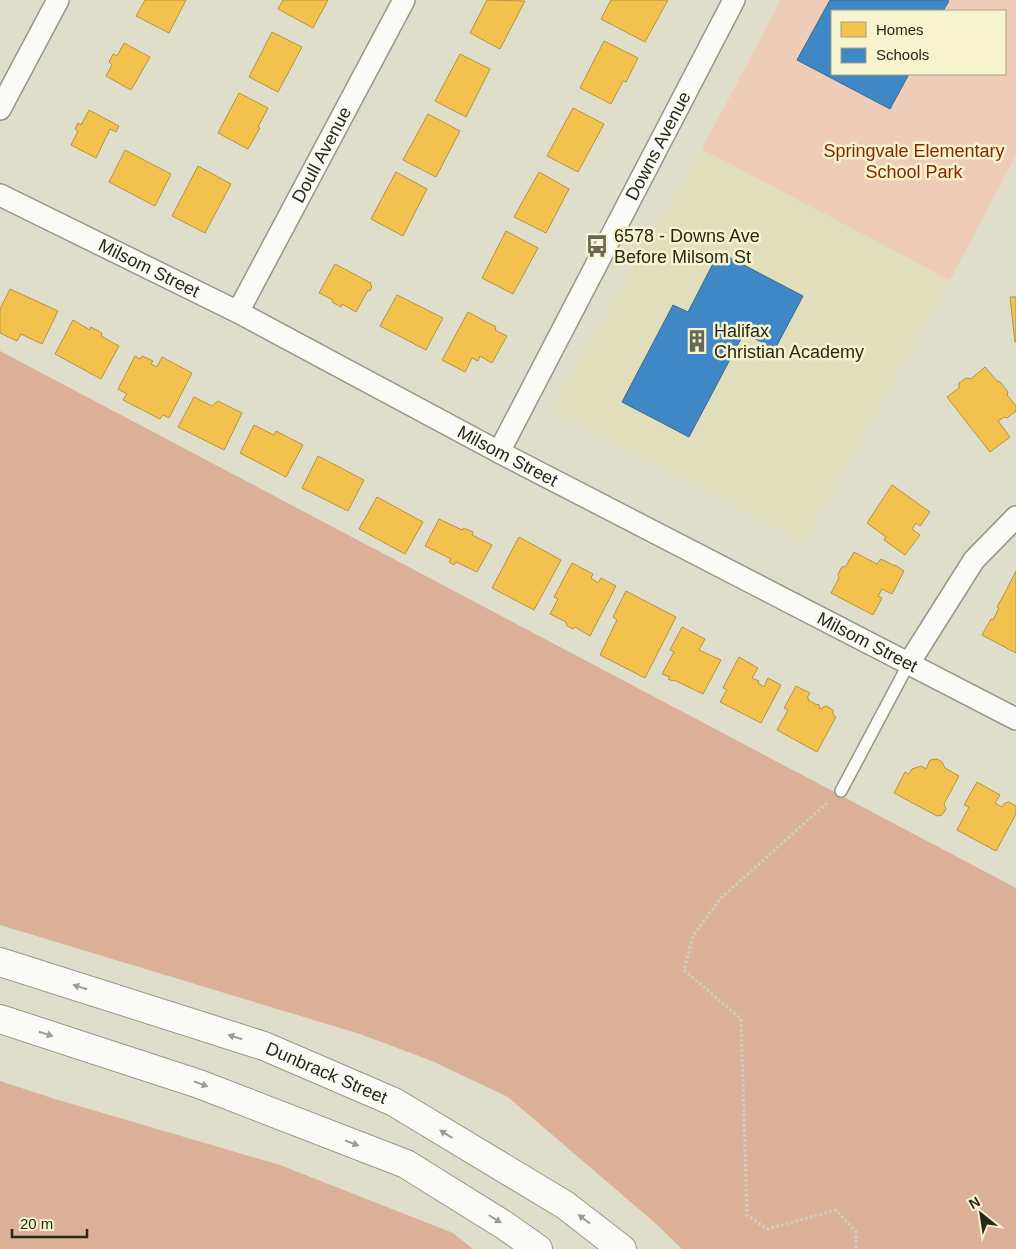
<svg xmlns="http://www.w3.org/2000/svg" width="1016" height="1249" viewBox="0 0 1016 1249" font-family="Helvetica,sans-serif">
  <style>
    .built { fill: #e0debc; fill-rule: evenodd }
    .green { fill: #eeccb8; fill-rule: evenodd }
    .forest { fill: #dcb098 }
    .homes { fill: #f2c14e; stroke: #b5933e }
    .schools { fill: #3f88c5; stroke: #386b91 }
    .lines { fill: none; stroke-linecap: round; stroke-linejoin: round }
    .service-casing { stroke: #989687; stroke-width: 14 }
    .minor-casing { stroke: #989687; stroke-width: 24 }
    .secondary-casing { stroke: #989687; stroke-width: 30 }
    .path { stroke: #cdcdc7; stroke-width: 3; stroke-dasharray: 2.5 2.5; stroke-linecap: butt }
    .service { stroke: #fafaf7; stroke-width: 11 }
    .minor { stroke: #fafaf7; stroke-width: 21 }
    .secondary { stroke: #fafaf7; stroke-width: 28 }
    .oneway { fill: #9c9b93 }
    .labels { text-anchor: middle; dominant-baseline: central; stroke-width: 5; stroke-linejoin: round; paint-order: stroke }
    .street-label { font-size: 18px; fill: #282719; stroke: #f6f3ce }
    .park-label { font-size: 18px; fill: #842800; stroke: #f6f3ce }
    .poi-label { font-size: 18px; fill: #282719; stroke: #f6f3ce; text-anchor: start }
  </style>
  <rect width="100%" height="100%" fill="#dfdeca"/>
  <!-- built -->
  <path class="built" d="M781 0H1016V155L953 274 804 543 551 409 702 149ZM832 11H1005V74H832Z"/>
  <!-- green -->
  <path class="green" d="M781 0H1016V155L950 280 702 149ZM832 11H1005V74H832Z"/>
  <!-- forest -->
  <g class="forest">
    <polygon points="0,351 1016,888 1016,1249 682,1249 654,1222 508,1097 432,1061 360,1034 0,925"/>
    <polygon points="0,1081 55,1099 280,1165 453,1233 473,1249 0,1249"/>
  </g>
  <!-- homes -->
  <g class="homes">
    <polygon points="145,0 186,0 169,33 136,16"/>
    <polygon points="283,0 328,0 313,28 278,9"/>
    <polygon points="487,0 525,1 500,49 470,33"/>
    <polygon points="611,0 668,0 645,42 601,19"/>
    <polygon points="272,32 302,47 278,92 249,77"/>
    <polygon points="604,41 638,58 626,82 623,81 611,104 580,88"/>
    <polygon points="124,43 150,57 131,90 106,76 112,65 109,62 113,54 117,56"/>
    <polygon points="460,54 490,69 466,117 435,101"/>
    <polygon points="239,93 268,108 258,127 260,128 248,149 218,133"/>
    <polygon points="573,108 604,124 578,172 547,156"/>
    <polygon points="89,110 119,126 116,132 110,129 96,158 71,145 78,131 75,129 78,123 81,125"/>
    <polygon points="428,114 460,131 436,177 403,160"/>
    <polygon points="125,150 171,174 155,206 109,182"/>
    <polygon points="198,166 231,184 205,233 172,216"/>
    <polygon points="396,172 427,189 403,236 371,219"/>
    <polygon points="539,172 569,189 546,233 514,217"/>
    <polygon points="506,231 538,248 513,294 482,278"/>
    <polygon points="335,264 371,283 370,284 372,286 370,291 368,290 356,312 342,304 341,307 332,302 333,300 319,293"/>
    <polygon points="10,289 58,311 42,344 21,334 17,341 0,333 0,309"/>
    <polygon points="397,295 443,318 426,350 380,326"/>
    <polygon points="1010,297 1016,297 1016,342 1015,342"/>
    <polygon points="468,312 496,327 495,330 507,336 492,363 480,356 478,361 472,358 465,372 442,360"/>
    <polygon points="73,320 90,330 91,327 102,333 101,336 119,346 101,379 55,354"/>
    <polygon points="135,356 140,359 142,356 153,361 151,364 157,367 162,357 192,373 169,418 163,415 160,419 123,400 127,394 118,389"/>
    <polygon points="985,367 997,381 1000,382 1008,392 1007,395 1016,406 1016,411 1007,418 1004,417 998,421 1010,437 990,452 947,397 959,388 959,383 966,378 971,379"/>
    <polygon points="194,397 212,406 218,401 242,413 224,450 178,427"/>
    <polygon points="254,425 274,435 276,431 303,445 286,477 240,453"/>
    <polygon points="318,456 364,480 348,511 302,488"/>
    <polygon points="892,485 930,512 920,526 916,523 912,529 920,535 905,555 884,540 886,537 867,523"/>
    <polygon points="377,497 423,522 405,554 359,529"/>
    <polygon points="439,519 462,530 464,528 473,532 472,535 492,545 477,572 456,562 454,565 449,562 451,559 425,546"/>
    <polygon points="519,537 561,560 534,610 492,588"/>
    <polygon points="854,552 877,564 881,559 895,566 895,565 904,571 892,594 882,589 878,596 882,598 873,615 831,593 839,578 838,574 842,567 846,566"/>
    <polygon points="572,563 593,574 591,578 598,583 601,578 616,586 590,636 575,627 573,629 567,626 566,622 550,614 558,599 554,597"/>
    <polygon points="1016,571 1016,653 982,635 991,619 993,620 999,608 997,607 1006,591"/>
    <polygon points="626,591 676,617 645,678 600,655 617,620 613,617"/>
    <polygon points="682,627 705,639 699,650 721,660 703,694 674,680 673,681 668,679 670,677 662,674 674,652 670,650"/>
    <polygon points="739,657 758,668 752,678 759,681 758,683 764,687 768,678 781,685 761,723 720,702 727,690 723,688"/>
    <polygon points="796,686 810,693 807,698 809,699 808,700 817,705 818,704 820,706 819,708 822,709 823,707 826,706 833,710 833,715 836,717 817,752 777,730 788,710 784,708"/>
    <polygon points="937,759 942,762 945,768 959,776 944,804 946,809 942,815 937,816 894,793 905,772 909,774 912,769 921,766 926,769 930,760"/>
    <polygon points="977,782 1000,795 995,803 1002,807 1005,803 1009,802 1016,806 1016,814 996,851 957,830 969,807 964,805"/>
  </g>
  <!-- schools -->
  <g class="schools">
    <polygon points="830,0 947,0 949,1 943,11 832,11 832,74 909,74 890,109 797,60"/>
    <polygon points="719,252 803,296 775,349 744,333 689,437 622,402 673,305 688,312"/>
  </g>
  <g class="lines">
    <defs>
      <polyline id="service" points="841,791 909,663"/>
      <g id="minor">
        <polyline points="0,109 58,0"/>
        <path id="s1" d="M0 195 238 312 499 452 1016 719"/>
        <path id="s2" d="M238 312 404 0"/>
        <path id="s3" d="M499 452 734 0"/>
        <polyline points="909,663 974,560 1016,517"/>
      </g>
      <g id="secondary">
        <path id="s4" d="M0 962 264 1046 394 1102 565 1205 622 1249"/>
        <polyline points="0,1019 199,1084 406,1164 504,1225 538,1249"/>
      </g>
    </defs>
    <!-- service casing -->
    <use href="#service" class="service-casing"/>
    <!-- minor casing -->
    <use href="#minor" class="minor-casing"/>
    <!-- secondary casing -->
    <use href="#secondary" class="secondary-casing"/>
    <!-- path -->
    <polyline class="path" points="827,803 720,899 693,936 684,970 741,1019 747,1215 767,1229 836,1210 856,1232 856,1249"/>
    <!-- service -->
    <use href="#service" class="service"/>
    <!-- minor -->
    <use href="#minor" class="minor"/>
    <!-- secondary -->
    <use href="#secondary" class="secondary"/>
  </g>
  <!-- one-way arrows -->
  <defs><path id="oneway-solid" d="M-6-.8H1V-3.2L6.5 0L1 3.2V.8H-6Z" transform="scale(1.25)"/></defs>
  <g class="oneway">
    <use href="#oneway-solid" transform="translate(80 987) rotate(-162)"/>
    <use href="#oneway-solid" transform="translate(46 1034) rotate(18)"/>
    <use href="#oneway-solid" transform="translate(235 1037) rotate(-162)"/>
    <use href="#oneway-solid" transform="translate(201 1084) rotate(20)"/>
    <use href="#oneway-solid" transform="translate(446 1134) rotate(-149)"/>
    <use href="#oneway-solid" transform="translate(352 1143) rotate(21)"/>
    <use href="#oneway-solid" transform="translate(495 1219) rotate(32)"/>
    <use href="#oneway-solid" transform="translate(584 1219) rotate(-142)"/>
  </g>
  <!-- icons -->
  <defs>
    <symbol id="bus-bare" viewBox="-9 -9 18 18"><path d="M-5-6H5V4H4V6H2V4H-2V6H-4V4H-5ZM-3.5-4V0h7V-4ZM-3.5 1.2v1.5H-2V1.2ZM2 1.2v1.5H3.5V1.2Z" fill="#686757" stroke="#f6f3ce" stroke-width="2.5" paint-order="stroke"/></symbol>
    <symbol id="building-bare" viewBox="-9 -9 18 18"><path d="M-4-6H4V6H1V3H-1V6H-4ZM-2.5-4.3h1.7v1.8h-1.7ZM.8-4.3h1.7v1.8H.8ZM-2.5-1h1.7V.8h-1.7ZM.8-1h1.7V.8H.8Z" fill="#686757" stroke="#f6f3ce" stroke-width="2.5" paint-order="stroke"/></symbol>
  </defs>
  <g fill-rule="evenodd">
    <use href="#bus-bare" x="581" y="230" width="32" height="32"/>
    <use href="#building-bare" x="681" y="325" width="32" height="32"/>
  </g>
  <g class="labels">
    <!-- street labels -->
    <g class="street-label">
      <text stroke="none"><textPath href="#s3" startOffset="345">Downs Avenue</textPath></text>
      <text stroke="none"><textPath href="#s2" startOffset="178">Doull Avenue</textPath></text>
      <text stroke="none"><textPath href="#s1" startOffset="166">Milsom Street</textPath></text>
      <text stroke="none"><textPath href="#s1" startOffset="571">Milsom Street</textPath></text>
      <text stroke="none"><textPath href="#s1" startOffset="976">Milsom Street</textPath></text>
      <text stroke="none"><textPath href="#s4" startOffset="345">Dunbrack Street</textPath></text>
    </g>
    <!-- park labels -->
    <g class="park-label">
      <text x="914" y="151">Springvale Elementary<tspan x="914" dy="21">School Park</tspan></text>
    </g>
    <!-- poi labels -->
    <g class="poi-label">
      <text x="614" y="236">6578 - Downs Ave<tspan x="614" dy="21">Before Milsom St</tspan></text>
      <text x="714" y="331">Halifax<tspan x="714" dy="21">Christian Academy</tspan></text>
    </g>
  </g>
  <!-- legend -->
  <rect x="831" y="10" width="175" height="65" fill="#f6f3ce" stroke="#a4a186"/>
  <rect x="841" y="22" width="25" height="15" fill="#f2c14e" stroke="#a4a186"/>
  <text x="876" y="35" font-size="15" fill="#282719">Homes</text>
  <rect x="841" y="48" width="25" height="15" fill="#3f88c5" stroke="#a4a186"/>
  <text x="876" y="60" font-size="15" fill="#282719">Schools</text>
  <!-- north arrow -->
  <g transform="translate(981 1214) rotate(330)" stroke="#f6f3ce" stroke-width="4" paint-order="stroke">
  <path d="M0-4L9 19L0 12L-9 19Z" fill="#282719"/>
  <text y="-8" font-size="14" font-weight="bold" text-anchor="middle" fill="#282719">N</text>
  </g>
  <!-- scale -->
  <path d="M12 1229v8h75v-8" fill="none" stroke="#282719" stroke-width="2.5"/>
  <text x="20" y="1229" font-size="15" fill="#282719" stroke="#f6f3ce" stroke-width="4" paint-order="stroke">20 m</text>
</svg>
